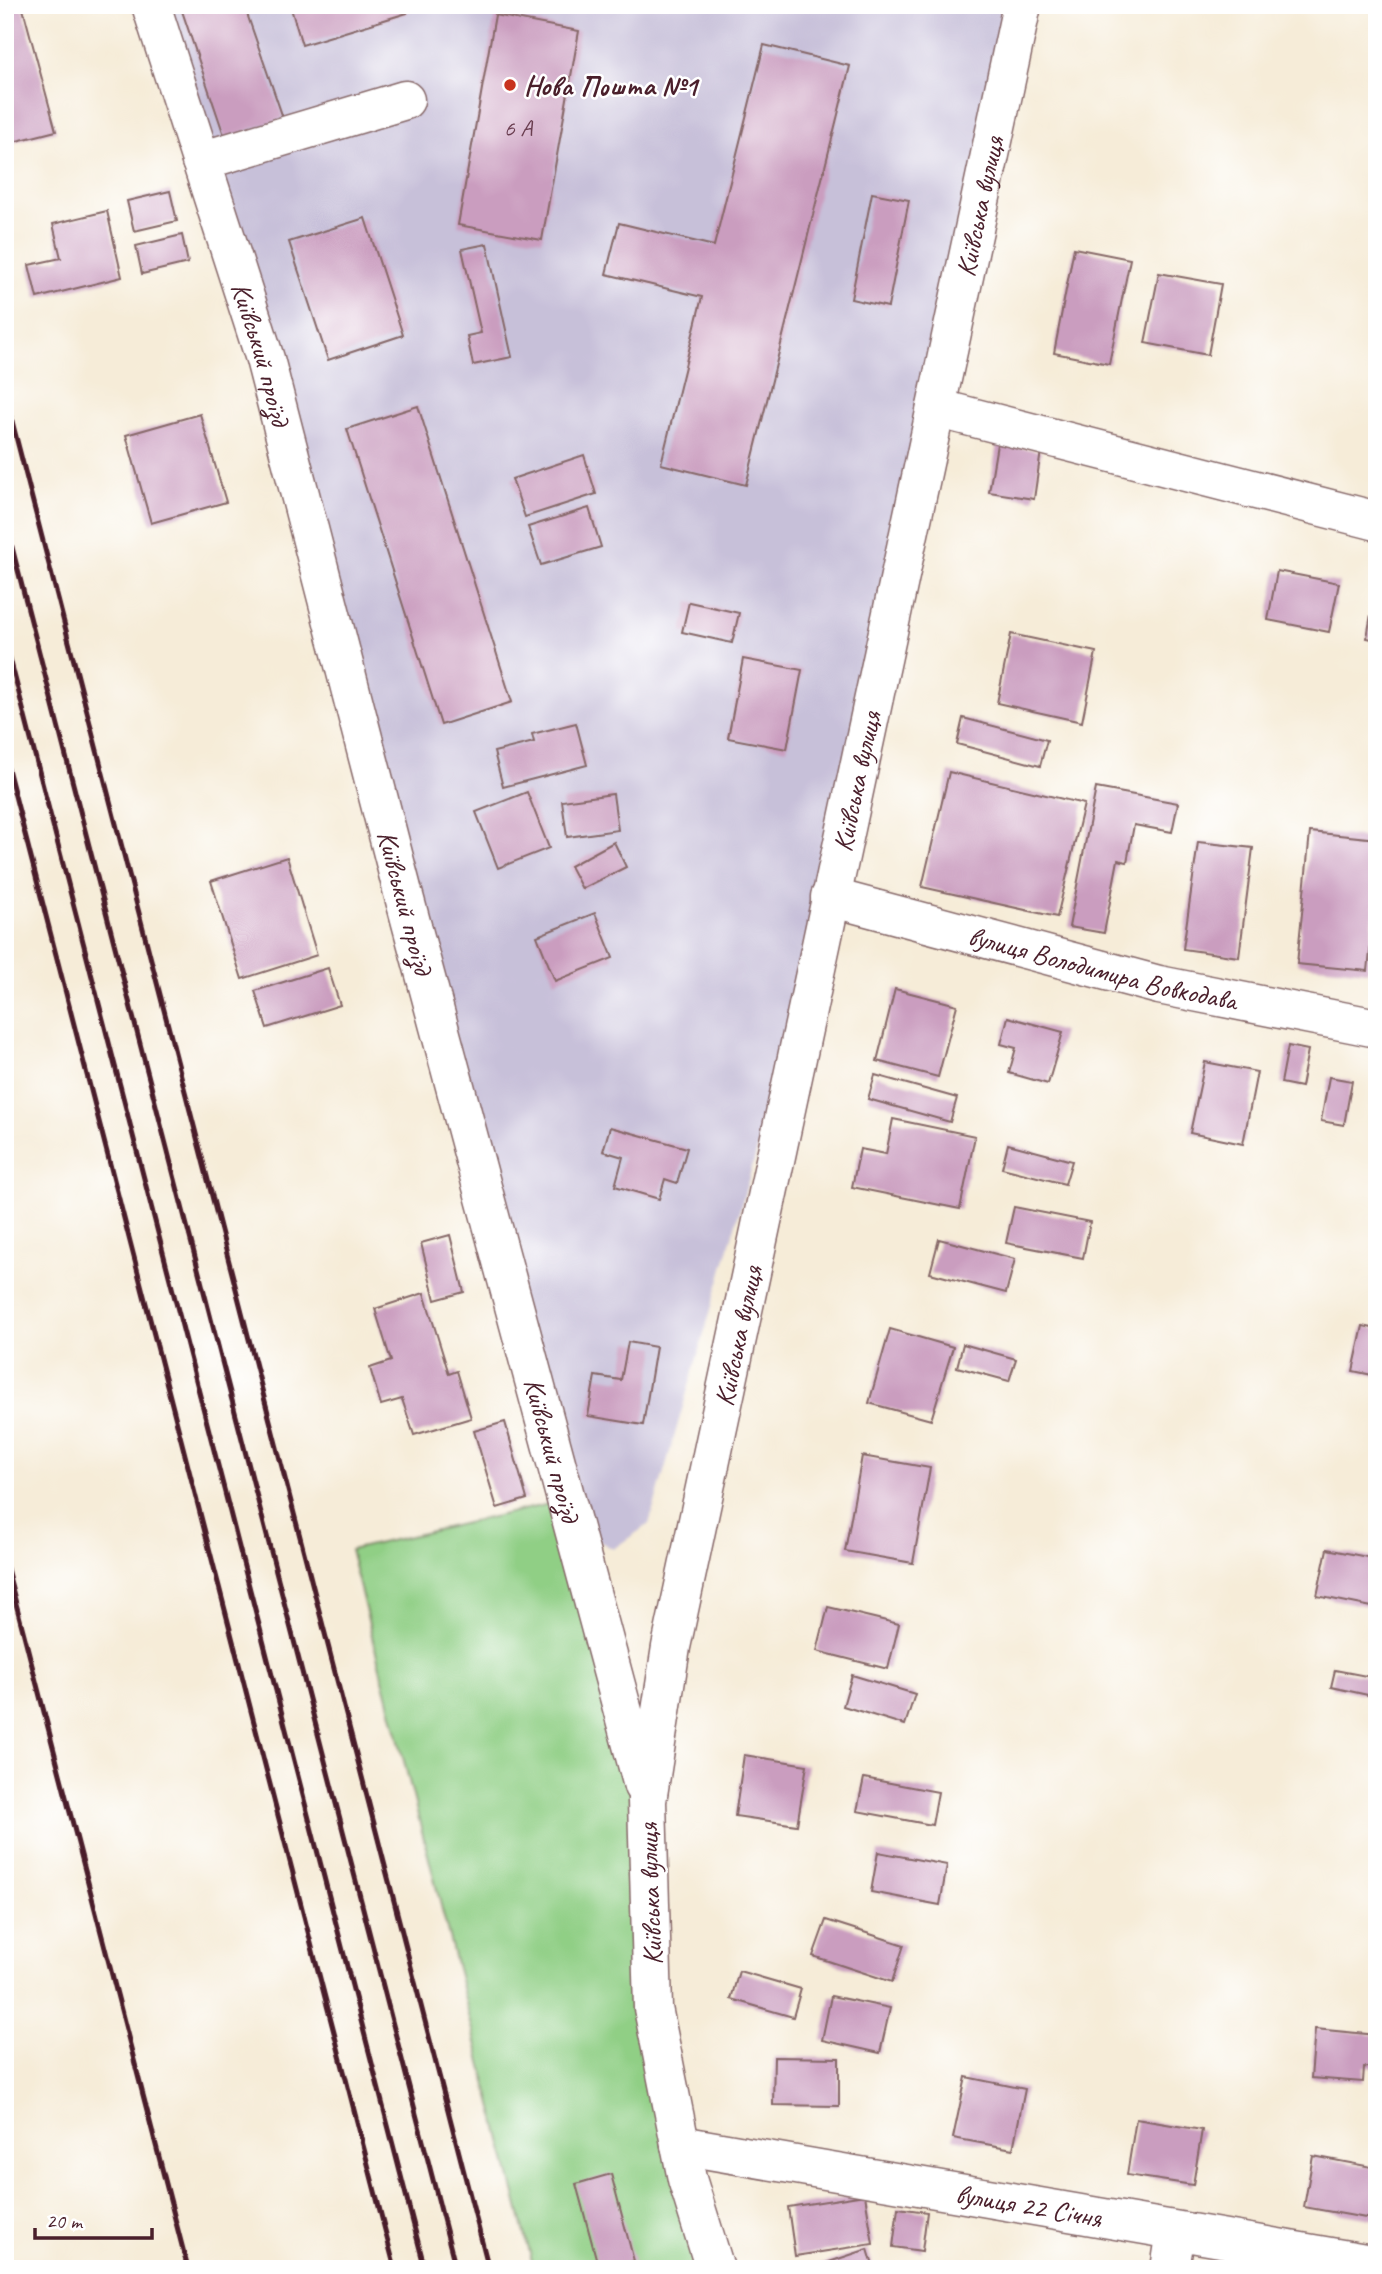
<svg xmlns="http://www.w3.org/2000/svg" width="1382" height="2274" viewBox="0 0 1382 2274" font-family="Caveat,sans-serif">
  <style>
    .industrial { fill: #c7c0d9 }
    .green { fill: #90cf85; stroke: #6d7758; stroke-width: 2 }
    .building { fill: #ca9dbf }
    .lines { fill: none; stroke-linecap: round; stroke-linejoin: round }
    .minor-casing { stroke: #866768; stroke-width: 41 }
    .minor { stroke: #fff; stroke-width: 38 }
    .rail { stroke: #4a1f2b; stroke-width: 5 }
    .poi-dot { fill: #c8321e; stroke: #fff; stroke-width: 2.5 }
    .labels { text-anchor: middle; dominant-baseline: central; stroke-width: 5; stroke-linejoin: round; paint-order: stroke }
    .number-label { font-size: 24px; fill: #6a3e50 }
    .poi-label { font-size: 28px; font-weight: bold; fill: #4a1f2b; stroke: #fff; text-anchor: start }
    .street-label { font-size: 28px; fill: #4a1f2b; stroke: #fff }
  </style>
  <rect width="100%" height="100%" fill="#fff"/>
  <filter id="ink" filterUnits="userSpaceOnUse"><feTurbulence type="fractalNoise" baseFrequency=".0143" numOctaves="2"/><feDisplacementMap in="SourceGraphic" scale="14" xChannelSelector="R" yChannelSelector="G"/><feConvolveMatrix kernelMatrix="1 2 1 2 8 2 1 2 1" color-interpolation-filters="sRGB"/></filter>
  <filter id="wash" filterUnits="userSpaceOnUse"><feTurbulence type="fractalNoise" baseFrequency=".00686" numOctaves="4" result="noise"/><feDisplacementMap in="SourceGraphic" scale="28" xChannelSelector="R" yChannelSelector="G"/><feGaussianBlur stdDeviation="1.57" result="paint"/><feColorMatrix in="noise" values="0 0 0 0 0 0 0 0 0 0 0 0 0 0 0 0 0 1.4 0 .05"/><feComposite in="paint" operator="in"/></filter>
  <g filter="url(#wash)">
    <rect width="100%" height="100%" fill="#f6ecd8"/>
    <!-- industrial -->
    <polygon class="industrial" points="151,5 1022,5 830,897 649,1524 613,1549 587,1534"/>
    <!-- green -->
    <polygon class="green" points="566,1500 647,1801 653,2008 715,2269 534,2269 350,1550"/>
    <g id="blocks">
      <!-- building -->
      <g class="building">
        <polygon points="5,5 22,5 56,131 5,144"/>
        <polygon points="180,5 244,5 283,118 225,138"/>
        <polygon points="290,5 404,5 407,13 302,45"/>
        <polygon points="495,15 579,31 542,240 458,225"/>
        <polygon points="764,45 850,66 746,485 661,464 702,297 606,274 619,223 714,246"/>
        <polygon points="170,191 177,221 134,231 127,201"/>
        <polygon points="872,193 909,200 888,307 851,299"/>
        <polygon points="107,211 122,277 37,298 29,265 61,258 53,224"/>
        <polygon points="365,218 403,335 328,360 289,242"/>
        <polygon points="182,235 188,263 142,274 136,246"/>
        <polygon points="487,244 512,357 473,365 467,336 481,333 462,249"/>
        <polygon points="1074,248 1130,259 1109,364 1054,353"/>
        <polygon points="1159,273 1221,284 1208,355 1145,343"/>
        <polygon points="418,406 512,702 441,725 347,429"/>
        <polygon points="200,414 226,502 151,523 126,435"/>
        <polygon points="997,444 1041,451 1034,499 989,492"/>
        <polygon points="584,455 596,494 525,517 512,479"/>
        <polygon points="589,508 601,547 541,565 528,527"/>
        <polygon points="1277,571 1339,583 1329,632 1268,620"/>
        <polygon points="1375,590 1377,590 1377,640 1367,638"/>
        <polygon points="689,602 739,613 732,643 682,632"/>
        <polygon points="1011,634 1096,652 1082,722 997,703"/>
        <polygon points="743,659 802,670 787,749 728,738"/>
        <polygon points="963,718 1047,740 1040,766 957,744"/>
        <polygon points="576,723 587,765 503,787 494,752 534,742 532,734"/>
        <polygon points="949,772 1084,804 1057,917 922,887"/>
        <polygon points="1096,788 1178,803 1172,832 1134,825 1127,862 1118,860 1104,933 1069,927"/>
        <polygon points="527,792 549,848 498,868 476,812"/>
        <polygon points="613,794 618,830 567,837 562,801"/>
        <polygon points="1310,832 1377,839 1377,883 1368,971 1297,964"/>
        <polygon points="614,842 626,867 582,889 570,866"/>
        <polygon points="1198,842 1253,848 1239,957 1183,949"/>
        <polygon points="287,857 317,955 242,979 211,881"/>
        <polygon points="595,913 613,958 555,981 537,936"/>
        <polygon points="328,968 340,1005 267,1028 255,991"/>
        <polygon points="895,989 957,1005 938,1077 877,1061"/>
        <polygon points="1008,1017 1063,1032 1048,1084 1009,1073 1016,1048 1001,1044"/>
        <polygon points="1288,1046 1308,1050 1301,1087 1281,1083"/>
        <polygon points="1205,1062 1257,1072 1243,1144 1190,1133"/>
        <polygon points="875,1075 957,1098 950,1122 868,1099"/>
        <polygon points="1329,1077 1352,1081 1344,1125 1321,1121"/>
        <polygon points="893,1119 975,1136 960,1209 852,1187 860,1149 886,1154"/>
        <polygon points="610,1127 687,1148 677,1183 665,1179 659,1199 615,1186 623,1157 603,1151"/>
        <polygon points="1008,1144 1072,1161 1065,1184 1002,1168"/>
        <polygon points="1014,1207 1090,1222 1083,1258 1006,1243"/>
        <polygon points="450,1235 464,1292 435,1300 421,1243"/>
        <polygon points="939,1239 1015,1259 1006,1293 930,1273"/>
        <polygon points="424,1293 449,1374 457,1371 471,1418 414,1435 402,1399 381,1405 370,1368 391,1361 375,1309"/>
        <polygon points="1363,1326 1377,1329 1377,1376 1353,1371"/>
        <polygon points="890,1329 953,1347 931,1420 869,1403"/>
        <polygon points="628,1342 656,1347 643,1425 588,1416 595,1376 621,1380"/>
        <polygon points="963,1344 1016,1359 1009,1381 957,1367"/>
        <polygon points="505,1422 527,1499 497,1508 474,1431"/>
        <polygon points="862,1456 930,1468 913,1563 845,1551"/>
        <polygon points="1327,1549 1377,1559 1377,1608 1317,1596"/>
        <polygon points="828,1607 899,1624 888,1669 817,1651"/>
        <polygon points="1335,1670 1377,1678 1377,1697 1331,1687"/>
        <polygon points="852,1675 915,1694 905,1725 843,1706"/>
        <polygon points="744,1755 807,1765 797,1825 735,1816"/>
        <polygon points="864,1778 938,1792 932,1825 857,1811"/>
        <polygon points="878,1852 947,1865 940,1905 871,1892"/>
        <polygon points="826,1920 904,1945 892,1982 813,1956"/>
        <polygon points="739,1971 801,1989 793,2017 731,1999"/>
        <polygon points="831,1996 890,2008 880,2053 822,2040"/>
        <polygon points="1315,2029 1377,2035 1377,2068 1364,2067 1363,2082 1311,2078"/>
        <polygon points="774,2057 839,2058 839,2106 773,2105"/>
        <polygon points="966,2077 1025,2089 1013,2149 953,2138"/>
        <polygon points="1136,2119 1202,2130 1193,2185 1127,2175"/>
        <polygon points="1313,2156 1377,2168 1377,2220 1304,2207"/>
        <polygon points="611,2174 634,2261 599,2269 576,2184"/>
        <polygon points="865,2195 873,2244 795,2256 788,2207"/>
        <polygon points="898,2208 927,2212 922,2251 893,2247"/>
        <polygon points="868,2249 874,2269 811,2269 811,2268"/>
      </g>
    </g>
  </g>
  <g filter="url(#ink)">
    <use href="#blocks" fill-opacity="0" stroke="#866768" stroke-width="2"/>
    <g class="lines">
      <defs>
        <g id="minor">
          <path id="s1" d="M151 5 265 359 402 889 643 1786"/>
          <polyline points="201,161 405,100"/>
          <polyline points="936,408 1377,521"/>
          <path id="s2" d="M830 897 1159 985 1377 1028"/>
          <path id="s3" d="M680 2145 1377 2265"/>
          <path id="s4" d="M715 2269 687 2179 653 2008 647 1801 671 1647 1022 5"/>
          <polyline points="1170,2269 1176,2231"/>
        </g>
      </defs>
      <!-- minor casing -->
      <use href="#minor" class="minor-casing"/>
      <!-- minor -->
      <use href="#minor" class="minor"/>
      <!-- rail -->
      <g class="rail">
        <polyline points="5,394 489,2269"/>
        <polyline points="5,520 456,2269"/>
        <polyline points="5,639 425,2269"/>
        <polyline points="5,757 395,2269"/>
        <polyline points="5,1561 188,2269"/>
      </g>
    </g>
  </g>
  <!-- markers -->
  <circle class="poi-dot" cx="510" cy="85" r="7"/>
  <g class="labels">
    <!-- number labels -->
    <g class="number-label">
      <text x="518" y="128">6 А</text>
    </g>
    <!-- poi labels -->
    <g class="poi-label">
      <text x="524" y="85">Нова Пошта №1</text>
    </g>
    <!-- street labels -->
    <g class="street-label">
      <text stroke="none"><textPath href="#s4" startOffset="2105">Київська вулиця</textPath></text>
      <text stroke="none"><textPath href="#s1" startOffset="366">Київський проїзд</textPath></text>
      <text stroke="none"><textPath href="#s4" startOffset="1517">Київська вулиця</textPath></text>
      <text stroke="none"><textPath href="#s1" startOffset="933">Київський проїзд</textPath></text>
      <text stroke="none"><textPath href="#s2" startOffset="282">вулиця Володимира Вовкодава</textPath></text>
      <text stroke="none"><textPath href="#s4" startOffset="950">Київська вулиця</textPath></text>
      <text stroke="none"><textPath href="#s1" startOffset="1500">Київський проїзд</textPath></text>
      <text transform="translate(650 1894) rotate(-92)">Київська вулиця</text>
      <text stroke="none"><textPath href="#s3" startOffset="354">вулиця 22 Січня</textPath></text>
    </g>
  </g>
  <!-- margin -->
  <rect width="1382" height="2274" fill="none" stroke="#fff" stroke-width="28"/>
  <!-- scale -->
  <path d="M35 2228v10h117v-10" fill="none" stroke="#4a1f2b" stroke-width="3.5"/>
  <text x="46" y="2228" font-size="21" fill="#4a1f2b" stroke="#ffffff" stroke-width="5" paint-order="stroke">20 m</text>
</svg>
